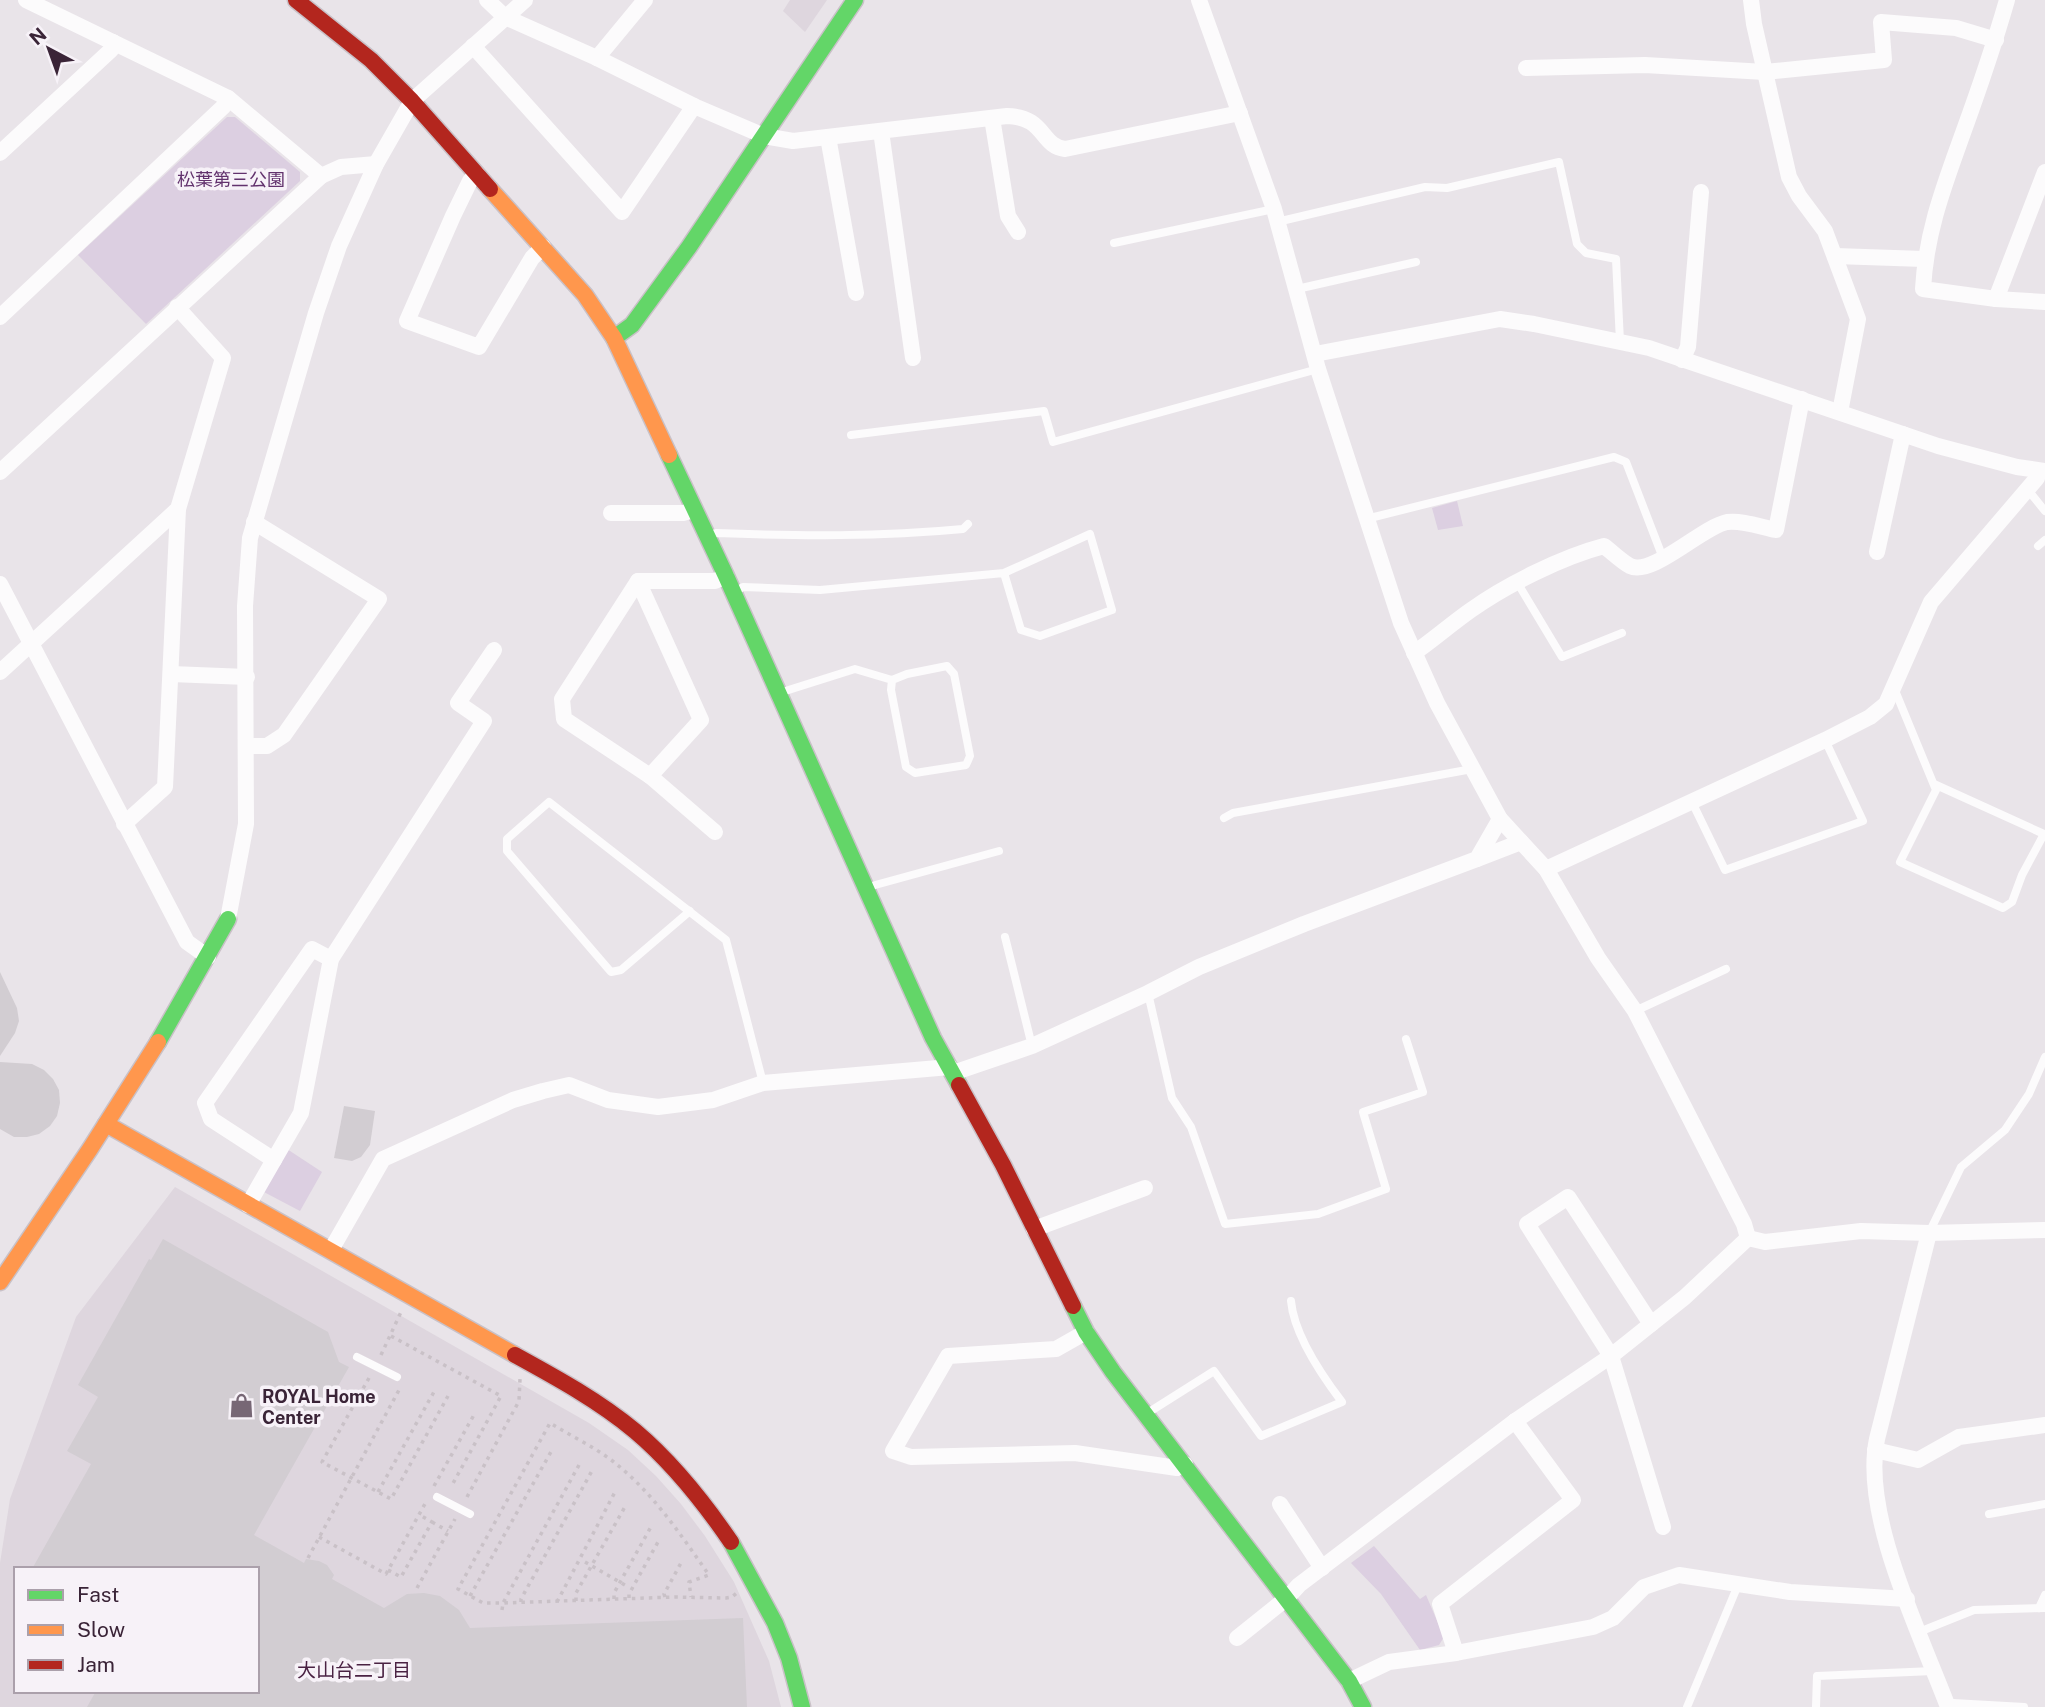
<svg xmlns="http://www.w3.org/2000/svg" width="2045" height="1707" viewBox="0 0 2045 1707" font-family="'Public Sans','Noto Sans JP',sans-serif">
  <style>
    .built { fill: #ded6de; fill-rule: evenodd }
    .green { fill: #dccfe1 }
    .building { fill: #d2cdd2 }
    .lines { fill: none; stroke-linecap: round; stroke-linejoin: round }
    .fast-casing { stroke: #c9c1c7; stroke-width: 19 }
    .slow-casing { stroke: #c9c1c7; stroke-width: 19 }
    .jam-casing { stroke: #c9c1c7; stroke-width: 19 }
    .path { stroke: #c9c1c7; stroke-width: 3.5; stroke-dasharray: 3.5 5; stroke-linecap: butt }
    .lane { stroke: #fcfbfc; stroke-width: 8 }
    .street { stroke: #fcfbfc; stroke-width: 16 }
    .fast { stroke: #63d668; stroke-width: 16 }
    .slow { stroke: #ff974d; stroke-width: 16 }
    .jam { stroke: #b3261e; stroke-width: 16 }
    .labels { text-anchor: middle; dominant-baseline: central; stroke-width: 7; stroke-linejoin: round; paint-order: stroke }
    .park-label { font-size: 18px; fill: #62326d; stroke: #f7f2f8 }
    .poi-label { font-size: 18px; font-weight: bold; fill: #3a2437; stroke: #f7f2f8; text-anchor: start }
    .neighbourhood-label { font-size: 19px; fill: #4a2243; stroke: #f7f2f8 }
  </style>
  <rect width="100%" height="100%" fill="#e9e4e9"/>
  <!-- built -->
  <g class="built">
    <polygon points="790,0 827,0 805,32 783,11"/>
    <path d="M175 1187 589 1423 628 1450 656 1476 681 1504 705 1536 734 1582 769 1661 781 1707H0V1563L10 1499 76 1317ZM16 1569H257V1691H16Z"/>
  </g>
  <!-- green -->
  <g class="green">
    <polygon points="227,117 235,117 300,172 300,181 146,324 78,255"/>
    <polygon points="1457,501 1463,526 1438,530 1432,508"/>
    <polygon points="287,1149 322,1172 300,1211 262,1191"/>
    <polygon points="1374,1546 1420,1599 1426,1595 1444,1637 1439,1645 1420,1650 1381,1594 1351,1563"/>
  </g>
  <!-- building -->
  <g class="building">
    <polygon points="0,972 17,1008 19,1021 15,1033 0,1056"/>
    <polygon points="0,1062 32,1064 44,1070 53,1079 59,1090 60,1103 57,1116 50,1126 39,1134 27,1137 14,1137 0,1129"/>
    <polygon points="344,1106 375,1111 370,1145 361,1157 352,1161 334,1158"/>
    <polygon points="163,1239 328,1332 339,1362 349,1367 254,1535 304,1563 306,1559 319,1561 327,1565 334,1575 332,1579 384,1608 407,1594 424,1593 440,1596 459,1610 470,1628 743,1618 747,1707 87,1707 96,1691 257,1691 257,1569 32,1569 91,1464 67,1451 98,1397 78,1385 149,1259 151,1260"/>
  </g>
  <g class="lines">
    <defs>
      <g id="fast">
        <polyline points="614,338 632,325 689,247 855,0"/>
        <polyline points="669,455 726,576 933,1038 959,1085"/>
        <polyline points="158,1042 228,919"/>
        <polyline points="1073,1306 1086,1332 1113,1372 1349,1681 1363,1707"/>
        <polyline points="731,1542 775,1623 789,1658 802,1707"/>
      </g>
      <g id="slow">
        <polyline points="490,189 585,295 614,338 669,455"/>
        <polyline points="106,1124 515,1355"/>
        <polyline points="0,1282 90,1149 158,1042"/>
      </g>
      <g id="jam">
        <polyline points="296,0 371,60 412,101 490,189"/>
        <polyline points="959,1085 1003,1165 1073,1306"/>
        <path d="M515 1355C557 1378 599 1401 635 1431 673 1463 703 1501 731 1542"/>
      </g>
    </defs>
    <!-- fast casing -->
    <use href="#fast" class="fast-casing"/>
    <!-- slow casing -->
    <use href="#slow" class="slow-casing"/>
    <!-- jam casing -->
    <use href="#jam" class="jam-casing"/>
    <!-- path -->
    <g class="path">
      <polyline points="391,1336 501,1396 451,1487"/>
      <polyline points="381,1355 401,1312"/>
      <polyline points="369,1378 322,1462 391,1499 448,1396"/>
      <path d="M579 1465 503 1603H483L458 1589 550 1423C571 1436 595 1447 615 1463 653 1493 681 1535 709 1575L689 1582 691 1597"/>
      <polyline points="434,1486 475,1413"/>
      <polyline points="378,1492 435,1390"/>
      <polyline points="467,1497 519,1401 520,1379"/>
      <polyline points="432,1522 448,1531"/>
      <polyline points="319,1537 386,1574 426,1502"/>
      <polyline points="308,1558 399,1390"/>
      <polyline points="585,1562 625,1585"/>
      <polyline points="388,1570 401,1577 432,1522 420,1515"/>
      <polyline points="417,1588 455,1519"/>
      <polyline points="470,1596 552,1450"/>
      <polyline points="665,1597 664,1594 681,1563"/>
      <polyline points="629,1598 629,1594 658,1542"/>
      <polyline points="614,1599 614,1593 652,1525"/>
      <polyline points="576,1601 576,1593 626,1505"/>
      <polyline points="521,1602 521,1599 593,1469"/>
      <polyline points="557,1602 615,1492"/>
      <polyline points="502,1610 503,1603 675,1597 726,1598 732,1597 739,1591"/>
    </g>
    <!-- lane -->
    <g class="lane">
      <polyline points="1277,222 1425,187 1447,188 1559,162 1577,244 1586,253 1616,259 1620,342"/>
      <polyline points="1114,243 1274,209"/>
      <polyline points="1297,289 1416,262"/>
      <polyline points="851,435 1044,411 1053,442 1318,369"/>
      <polyline points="2028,490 2045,511"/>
      <polyline points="1366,519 1614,457 1626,462 1663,558"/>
      <path d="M709 535 716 533C800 536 879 537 963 529L968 524"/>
      <polyline points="2038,546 2045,540"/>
      <polyline points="1517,582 1562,657 1622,633"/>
      <polyline points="736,591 743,587 820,590 1004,573 1090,534 1112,610 1040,636 1021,630 1004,573"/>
      <polyline points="1894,688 1936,790 1900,862 2003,908 2012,902 2022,875 2044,834 1934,784"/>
      <polyline points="779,693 855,669 892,680 907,674 947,666 954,674 970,756 966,765 915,773 906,767 891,690 892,680"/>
      <polyline points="1692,802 1725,870 1863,821 1825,740"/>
      <polyline points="1224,818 1233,813 1472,769"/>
      <polyline points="868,887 999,851"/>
      <polyline points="690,911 621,970 611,972 507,851 507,839 549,802 726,940 763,1083"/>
      <polyline points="1005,937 1032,1046"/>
      <polyline points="1148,993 1172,1098 1191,1127 1225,1224 1318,1214 1386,1189 1363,1112 1423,1092 1406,1039"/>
      <polyline points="1635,1011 1726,969"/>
      <polyline points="1929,1233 1961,1167 2005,1130 2029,1094 2045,1057"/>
      <polyline points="357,1357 397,1377"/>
      <path d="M1146 1414 1214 1371 1261 1436 1342 1402C1323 1377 1294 1334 1291 1301"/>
      <polyline points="437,1497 470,1514"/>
      <polyline points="1989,1514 2045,1504"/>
      <polyline points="2039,1608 2045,1595"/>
      <polyline points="1919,1632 1974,1610 2045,1608"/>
      <polyline points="1947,1705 1953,1703 2024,1707"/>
      <polyline points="1687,1707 1738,1585"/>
      <polyline points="1816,1707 1817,1676 1933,1671"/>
    </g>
    <!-- street -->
    <g class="street">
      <polyline points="1199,0 1274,209 1318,369 1401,623 1437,703 1500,819 1546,869 1598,958 1635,1011 1744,1224 1748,1238 1685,1297 1611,1356 1515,1421 1299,1585 1287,1598 1237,1638"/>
      <polyline points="1751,0 1754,24 1789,177 1799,196 1825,231 1858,319 1840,412"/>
      <path d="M2007 0C1994 45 1979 89 1963 133 1944 186 1926 232 1923 289L1996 299 2045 302"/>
      <polyline points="473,46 622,212 694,106 597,58 505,17 487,0"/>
      <polyline points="597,58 645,0"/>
      <polyline points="1526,68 1645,65 1765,72 1884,60 1881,22 1956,28 1996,40"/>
      <path d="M694 106 764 136 793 141 1007 116C1046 117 1040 146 1065 149L1240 113"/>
      <polyline points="992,118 1008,216 1018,232"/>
      <polyline points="881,131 913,358"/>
      <polyline points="828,137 856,293"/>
      <polyline points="0,153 111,50 113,42"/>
      <polyline points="477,174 470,181 453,216 407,321 479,347 532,258 543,247"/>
      <polyline points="321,176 341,167 376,164"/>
      <polyline points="1835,256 1924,259"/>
      <polyline points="1996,299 2045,172"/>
      <polyline points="0,317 223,107 228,98"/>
      <polyline points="1315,354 1500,319 1534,324 1649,348 1938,446 2017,467 2045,471"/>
      <polyline points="1682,360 1688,347 1701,192"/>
      <polyline points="0,472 321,176 228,98 26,0"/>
      <polyline points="611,513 683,513 694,510"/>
      <polyline points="1877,552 1903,434"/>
      <polyline points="638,581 701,720 650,776"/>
      <polyline points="0,584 187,942 208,957"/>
      <path d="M1414 653C1433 640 1451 624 1471 610 1506 585 1562 557 1604 546 1612 552 1621 561 1630 566 1652 577 1702 527 1727 522 1742 520 1761 527 1776 530L1802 399"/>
      <polyline points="0,672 178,509"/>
      <polyline points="171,674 247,677"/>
      <polyline points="247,746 267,746 284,735 379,599 254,522"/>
      <polyline points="124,824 165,787 178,509 223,358 177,307"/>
      <polyline points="715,832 650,776 564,719 562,699 638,581 715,581 726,576"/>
      <polyline points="1477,859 1521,842"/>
      <polyline points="1546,869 1825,740 1870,717 1886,704 1931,602 2037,478 2038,471"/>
      <polyline points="228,919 246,824 245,606 250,538 316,313 339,246 376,164 412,101 525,0"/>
      <polyline points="953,1073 1032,1046 1148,993 1199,967 1304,924 1477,859 1500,819"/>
      <polyline points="274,1160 211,1119 205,1103 312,949 331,959"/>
      <polyline points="248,1205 301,1113 331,959 484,721 458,703 494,650"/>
      <polyline points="1034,1229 1145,1188"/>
      <path d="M1929 1233 1877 1439C1861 1515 1921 1635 1948 1707"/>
      <polyline points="1748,1238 1765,1242 1861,1231 1929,1233 2045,1230"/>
      <polyline points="331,1250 383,1159 513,1100 543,1091 569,1085 608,1100 658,1107 713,1100 763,1083 950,1067"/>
      <polyline points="1651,1324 1568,1197 1527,1224 1611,1356 1663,1527"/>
      <polyline points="1086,1332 1056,1349 948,1356 893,1451 911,1457 1075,1453 1177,1468 1185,1464"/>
      <polyline points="1875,1450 1918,1460 1959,1437 2045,1425"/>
      <polyline points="1280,1504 1322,1568"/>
      <polyline points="1456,1653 1440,1604 1573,1500 1515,1421"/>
      <polyline points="1349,1681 1389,1662 1456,1653 1593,1627 1613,1618 1644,1587 1679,1575 1790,1592 1907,1599"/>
    </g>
    <!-- fast -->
    <use href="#fast" class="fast"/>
    <!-- slow -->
    <use href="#slow" class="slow"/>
    <!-- jam -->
    <use href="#jam" class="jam"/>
  </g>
  <!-- icons -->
  <defs>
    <symbol id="shop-bare" viewBox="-9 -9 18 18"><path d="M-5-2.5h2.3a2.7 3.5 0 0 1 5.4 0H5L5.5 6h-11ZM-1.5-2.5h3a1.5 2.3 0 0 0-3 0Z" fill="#776775" stroke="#f7f2f8" stroke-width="2.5" paint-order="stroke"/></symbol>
  </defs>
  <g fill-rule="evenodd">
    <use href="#shop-bare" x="224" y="1388" width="35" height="35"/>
  </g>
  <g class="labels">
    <!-- park labels -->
    <g class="park-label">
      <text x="231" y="179">松葉第三公園</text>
    </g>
    <!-- poi labels -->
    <g class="poi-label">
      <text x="262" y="1396">ROYAL Home<tspan x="262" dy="21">Center</tspan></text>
    </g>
    <!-- neighbourhood labels -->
    <g class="neighbourhood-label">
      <text x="354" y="1670">大山台二丁目</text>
    </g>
  </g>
  <!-- legend -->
  <rect x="14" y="1567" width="245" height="126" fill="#f7f2f8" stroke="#aba0ab" stroke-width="2"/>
  <rect x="28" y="1590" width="35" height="10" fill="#63d668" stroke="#aba0ab" stroke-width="2"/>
  <text x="77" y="1602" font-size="21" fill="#3a2437">Fast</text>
  <rect x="28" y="1625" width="35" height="10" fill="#ff974d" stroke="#aba0ab" stroke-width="2"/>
  <text x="77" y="1637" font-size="21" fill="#3a2437">Slow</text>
  <rect x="28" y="1660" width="35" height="10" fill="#b3261e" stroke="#aba0ab" stroke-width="2"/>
  <text x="77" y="1672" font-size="21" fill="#3a2437">Jam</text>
  <!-- north arrow -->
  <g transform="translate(49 49) rotate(319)" stroke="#f7f2f8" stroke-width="5" paint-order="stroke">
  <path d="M0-5L12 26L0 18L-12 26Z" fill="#3a2437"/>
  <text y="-10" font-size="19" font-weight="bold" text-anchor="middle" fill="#3a2437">N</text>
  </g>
</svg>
